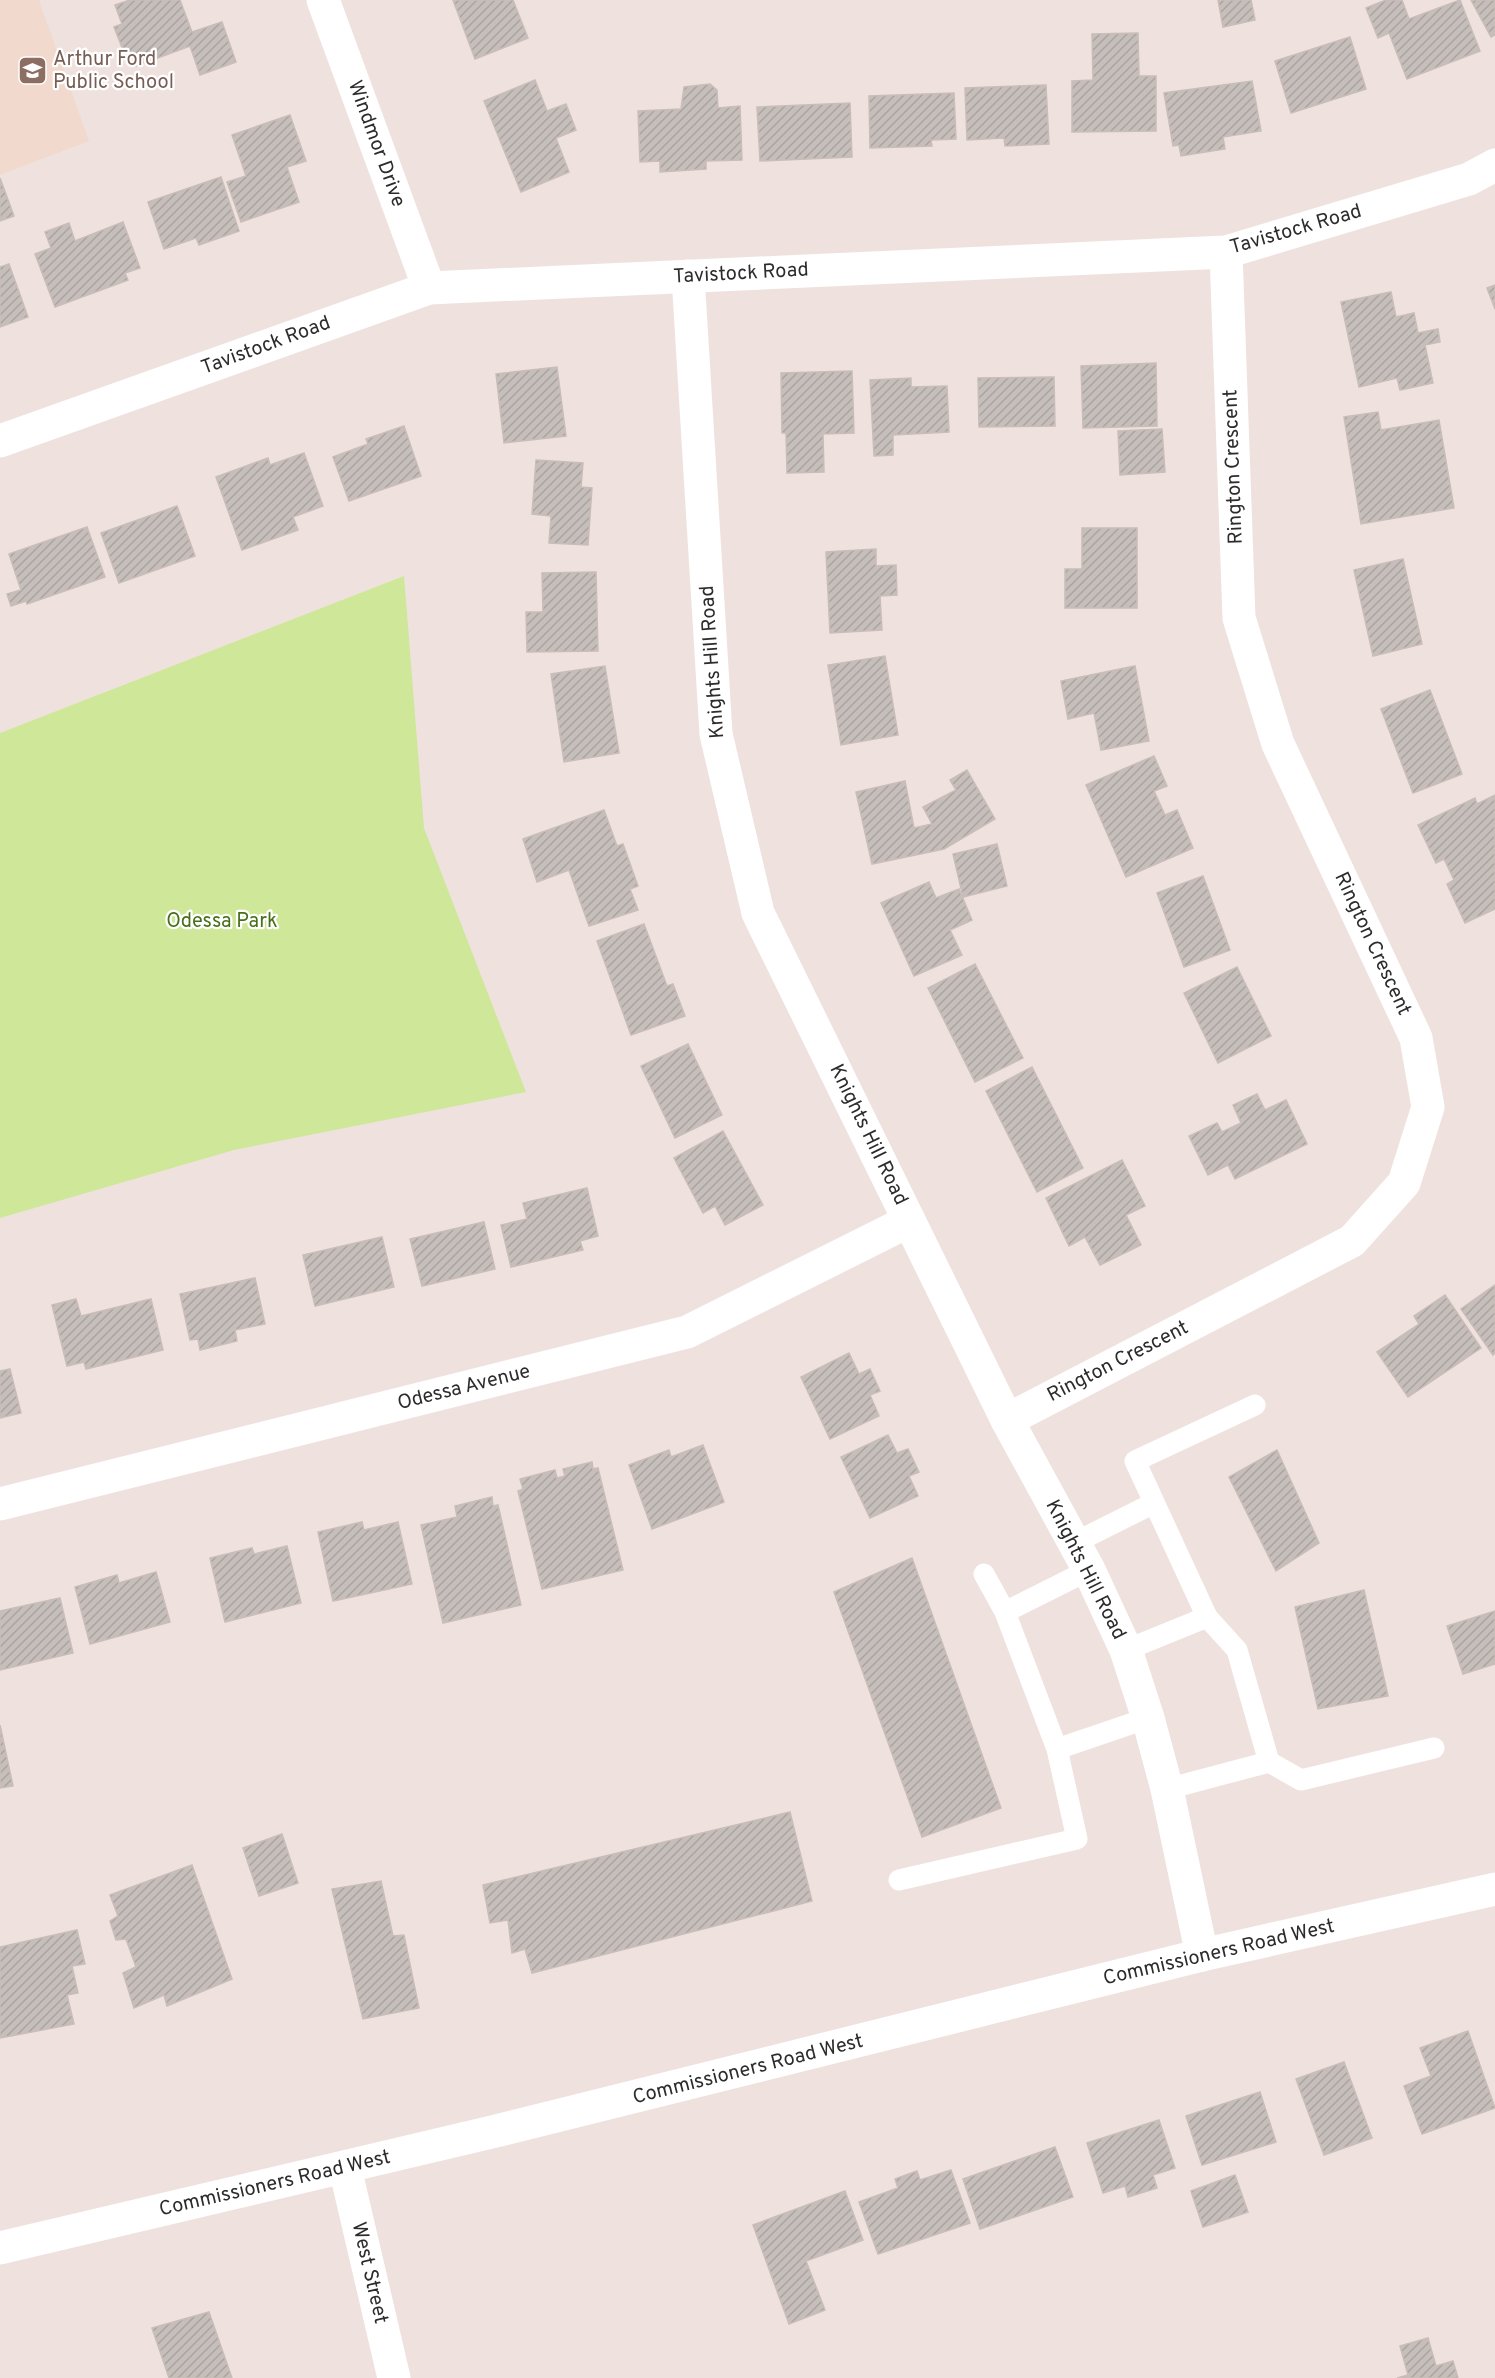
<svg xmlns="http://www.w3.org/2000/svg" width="1495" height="2378" viewBox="0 0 1495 2378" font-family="Overpass,sans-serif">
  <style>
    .education { fill: #f1d9cd }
    .green { fill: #cee799 }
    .building { fill: url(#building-hatch); stroke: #cabdb8; stroke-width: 1.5 }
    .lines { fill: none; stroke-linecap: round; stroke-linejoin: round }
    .service { stroke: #fff; stroke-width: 21 }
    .minor { stroke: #fff; stroke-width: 33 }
    .tertiary { stroke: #fff; stroke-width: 33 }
    .secondary { stroke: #fff; stroke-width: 33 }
    .labels { text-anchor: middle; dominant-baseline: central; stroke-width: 4.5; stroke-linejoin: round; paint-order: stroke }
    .education-label { font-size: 20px; fill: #785e54; stroke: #fff; text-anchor: start }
    .street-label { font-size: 20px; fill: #2c2c2c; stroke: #fff }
    .park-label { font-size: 20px; fill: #476f17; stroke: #fff }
  </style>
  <defs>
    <pattern id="building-hatch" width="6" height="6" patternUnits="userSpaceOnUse" patternTransform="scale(1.5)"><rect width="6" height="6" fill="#c6beba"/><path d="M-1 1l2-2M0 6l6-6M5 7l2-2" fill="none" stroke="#aaa3a0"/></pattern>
  </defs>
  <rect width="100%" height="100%" fill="#efe2de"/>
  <!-- education -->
  <polygon class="education" points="0,0 39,0 89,141 0,175"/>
  <!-- green -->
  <polygon class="green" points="404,576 424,828 526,1092 234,1150 0,1218 0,733"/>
  <!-- building -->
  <g class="building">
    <polygon points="130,0 180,0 192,32 222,22 236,62 200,75 190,46 136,66 132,53 125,55 114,27 122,24 115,5"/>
    <polygon points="453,0 513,0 528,38 475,59"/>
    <polygon points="1218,0 1251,0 1255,20 1223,27"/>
    <polygon points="1386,0 1402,0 1409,19 1460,0 1480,51 1407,79 1389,33 1378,38 1366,8"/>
    <polygon points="1471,0 1495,0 1495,35 1491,37"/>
    <polygon points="1138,33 1139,76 1156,76 1156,131 1072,132 1072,81 1093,80 1092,34"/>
    <polygon points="1350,37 1366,89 1291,113 1275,61"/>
    <polygon points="535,80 547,111 566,104 576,130 556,138 569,172 521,192 484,101"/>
    <polygon points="1252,81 1261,131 1223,137 1225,149 1181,156 1179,145 1173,146 1164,93"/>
    <polygon points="710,84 717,90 718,108 740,106 742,160 706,161 706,169 660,172 660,161 640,162 638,111 681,109 684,87"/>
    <polygon points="1046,85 1049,144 1005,146 1004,138 967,140 965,88"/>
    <polygon points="954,93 956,139 931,140 932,146 870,148 869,96"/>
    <polygon points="850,103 852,157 760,161 757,107"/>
    <polygon points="290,115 306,161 287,167 299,202 241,222 227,182 246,176 232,135"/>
    <polygon points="221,177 239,231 199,245 196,238 164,249 148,202"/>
    <polygon points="0,178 14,216 0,221"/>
    <polygon points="123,222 140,268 125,273 128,280 55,307 35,254 51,248 45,232 69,223 75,241"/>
    <polygon points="9,264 28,317 0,327 0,267"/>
    <polygon points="1495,285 1495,309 1487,288"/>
    <polygon points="1391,292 1396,317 1414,313 1418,333 1438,329 1440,342 1425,345 1433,383 1400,390 1397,378 1359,387 1341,302"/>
    <polygon points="1156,363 1157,426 1083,428 1081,366"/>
    <polygon points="557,367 566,436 504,443 496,374"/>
    <polygon points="852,371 854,433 823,434 824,472 787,473 786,433 782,433 781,373"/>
    <polygon points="1054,377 1055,426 979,427 978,378"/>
    <polygon points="911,378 911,387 947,386 949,432 893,435 893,455 874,456 870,380"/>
    <polygon points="1378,412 1381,430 1439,420 1454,508 1361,524 1344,417"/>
    <polygon points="404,426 421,476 349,501 333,457 368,444 366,439"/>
    <polygon points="1162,429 1165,472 1120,475 1118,431"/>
    <polygon points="304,453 323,506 293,517 298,530 242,550 216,477 268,458 270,465"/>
    <polygon points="536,460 583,463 581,487 592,488 588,545 549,543 551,516 532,514"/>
    <polygon points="177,506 195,556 119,583 101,533"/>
    <polygon points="87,527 105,577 27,604 26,601 11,606 7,594 21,590 9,554"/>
    <polygon points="1082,528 1137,528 1137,608 1065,608 1065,569 1082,569"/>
    <polygon points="876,549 876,566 896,565 897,595 880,596 882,630 830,633 826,552"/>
    <polygon points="1403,559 1422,644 1373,656 1354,570"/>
    <polygon points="596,572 598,651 527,652 526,612 543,612 542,573"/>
    <polygon points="885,656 898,735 841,745 828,665"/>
    <polygon points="605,666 619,753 564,762 551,674"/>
    <polygon points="1135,666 1149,741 1101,750 1094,713 1068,719 1061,681"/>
    <polygon points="1430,690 1462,774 1413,793 1381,709"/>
    <polygon points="1154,756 1167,786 1154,791 1165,815 1177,810 1193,848 1126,877 1086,785"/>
    <polygon points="967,770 995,819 944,849 872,864 856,792 905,781 914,828 932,824 923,807 956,790 950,780"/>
    <polygon points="1495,795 1495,909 1465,923 1447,884 1454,880 1444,859 1436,863 1418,825 1475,798 1477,804"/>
    <polygon points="604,810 617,846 623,844 638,886 630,889 638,910 589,926 569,870 537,882 523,839"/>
    <polygon points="997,844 1007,886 963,897 953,854"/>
    <polygon points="1203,876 1230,950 1184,967 1157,893"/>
    <polygon points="929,882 936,898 959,889 972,920 950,930 962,955 914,976 881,903"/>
    <polygon points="644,924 667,986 673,984 685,1016 631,1035 597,941"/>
    <polygon points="975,964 1023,1058 975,1082 928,988"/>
    <polygon points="1237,967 1271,1036 1218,1063 1184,993"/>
    <polygon points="688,1044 722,1115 675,1138 641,1066"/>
    <polygon points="1032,1067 1083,1168 1037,1192 986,1091"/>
    <polygon points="1257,1094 1265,1110 1286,1100 1307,1144 1235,1179 1228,1165 1208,1175 1189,1136 1217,1123 1222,1132 1241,1123 1233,1105"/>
    <polygon points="723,1131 763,1205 725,1225 715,1206 703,1213 674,1158"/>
    <polygon points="1122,1160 1145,1206 1126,1215 1141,1245 1100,1265 1085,1237 1069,1246 1046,1198"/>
    <polygon points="587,1188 598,1236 580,1241 583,1250 511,1267 501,1225 527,1219 523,1203"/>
    <polygon points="484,1222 495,1269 422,1286 410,1239"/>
    <polygon points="382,1237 394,1287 315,1306 303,1255"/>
    <polygon points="255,1278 265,1324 235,1330 237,1341 200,1350 198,1339 190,1340 180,1294"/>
    <polygon points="1495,1285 1495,1353 1493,1355 1461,1309"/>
    <polygon points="1445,1295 1481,1348 1408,1397 1377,1352 1419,1324 1414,1316"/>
    <polygon points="76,1299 81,1316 151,1299 163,1350 86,1369 84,1362 67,1366 52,1305"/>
    <polygon points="849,1353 859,1374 870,1369 880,1391 870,1395 879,1416 830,1439 801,1377"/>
    <polygon points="10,1369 21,1413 0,1418 0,1371"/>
    <polygon points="888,1435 897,1453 908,1449 919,1472 909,1476 918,1496 870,1518 841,1457"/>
    <polygon points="703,1445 724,1502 652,1529 629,1465 669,1450 671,1457"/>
    <polygon points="1277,1450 1319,1543 1276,1571 1229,1477"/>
    <polygon points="592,1462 593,1469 598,1468 623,1570 542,1589 518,1491 523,1489 520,1479 555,1470 557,1478 565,1476 563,1469"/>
    <polygon points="492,1497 493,1506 498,1505 521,1605 443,1623 421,1525 457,1517 455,1506"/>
    <polygon points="362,1522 364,1530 398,1522 412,1584 333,1601 318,1532"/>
    <polygon points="287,1546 301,1603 225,1622 210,1558 252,1548 254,1554"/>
    <polygon points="912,1558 1001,1808 922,1837 834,1592"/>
    <polygon points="156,1572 170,1622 90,1644 75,1587 117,1575 119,1583"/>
    <polygon points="1364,1590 1388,1696 1318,1709 1295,1607"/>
    <polygon points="60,1598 73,1653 0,1670 0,1611"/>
    <polygon points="1495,1611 1495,1664 1463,1674 1447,1626"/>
    <polygon points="0,1725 13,1786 0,1788"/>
    <polygon points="790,1812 812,1901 532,1973 525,1949 512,1953 508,1920 490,1923 483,1885"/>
    <polygon points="282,1834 298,1883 259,1896 243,1848"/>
    <polygon points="192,1865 232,1979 167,2006 164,1995 134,2008 123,1973 136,1967 126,1939 116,1940 110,1921 118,1916 110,1895"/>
    <polygon points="381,1881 393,1936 404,1935 419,2008 363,2019 332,1889"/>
    <polygon points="77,1930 85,1964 72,1966 78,1993 67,1995 74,2024 0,2038 0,1947"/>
    <polygon points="1468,2031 1495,2108 1422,2134 1404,2086 1431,2076 1420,2048"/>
    <polygon points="1344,2062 1372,2138 1324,2155 1296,2079"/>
    <polygon points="1260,2092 1276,2142 1202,2165 1186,2116"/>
    <polygon points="1159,2120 1175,2168 1153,2175 1157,2188 1128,2197 1125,2186 1103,2193 1087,2143"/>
    <polygon points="1055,2147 1073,2197 980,2229 963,2179"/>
    <polygon points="951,2170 970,2223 878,2254 859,2202 898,2188 895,2179 917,2171 920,2180"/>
    <polygon points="1235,2175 1248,2212 1203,2227 1191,2191"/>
    <polygon points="845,2191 863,2240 806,2261 825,2310 789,2324 753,2225"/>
    <polygon points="209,2312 232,2378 169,2378 152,2328"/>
    <polygon points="1428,2338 1436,2366 1453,2361 1458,2378 1397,2378 1408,2375 1400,2346"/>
  </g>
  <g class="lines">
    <!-- service -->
    <g class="service">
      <polyline points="1255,1405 1135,1461 1207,1617 1237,1650 1269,1762 1301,1780 1434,1748"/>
      <polyline points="1074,1543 1154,1503"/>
      <polyline points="1005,1612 1089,1570"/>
      <polyline points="1126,1650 1207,1617"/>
      <polyline points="1057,1749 1148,1718"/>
      <polyline points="1167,1789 1269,1762"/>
      <polyline points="899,1880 1077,1839 1057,1749 1005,1612 984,1574"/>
    </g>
    <!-- minor -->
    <g class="minor">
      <polyline points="323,0 429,288"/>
      <polyline points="688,276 716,734 758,913 1007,1420 1089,1570 1126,1650 1148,1718 1167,1789 1202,1955"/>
      <polyline points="1007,1420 1352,1241 1404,1183 1428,1107 1416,1038 1278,744 1239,618 1226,252"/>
      <polyline points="0,1504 687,1332 909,1221"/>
      <polyline points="345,2168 394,2378"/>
    </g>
    <!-- tertiary -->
    <polyline class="tertiary" points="0,441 429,288 1226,252 1469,179 1495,165"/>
    <!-- secondary -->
    <polyline class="secondary" points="0,2248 496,2131 1202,1955 1495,1889"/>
  </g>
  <!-- icons -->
  <defs>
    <symbol id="school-square" viewBox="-11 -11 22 22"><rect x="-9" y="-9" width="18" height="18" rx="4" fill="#8d6e63" stroke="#fff"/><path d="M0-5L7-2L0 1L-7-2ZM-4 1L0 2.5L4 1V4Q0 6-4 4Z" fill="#fff"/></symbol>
  </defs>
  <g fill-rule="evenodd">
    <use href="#school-square" x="16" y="54" width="33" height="33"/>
  </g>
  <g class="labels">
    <!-- education labels -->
    <g class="education-label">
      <text x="53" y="60">Arthur Ford<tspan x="53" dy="23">Public School</tspan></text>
    </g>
    <!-- street labels -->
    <g class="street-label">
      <text transform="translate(376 144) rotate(70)">Windmor Drive</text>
      <text transform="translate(1296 230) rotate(-16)">Tavistock Road</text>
      <text transform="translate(741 274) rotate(-3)">Tavistock Road</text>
      <text transform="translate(266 346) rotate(-20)">Tavistock Road</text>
      <text transform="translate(1234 467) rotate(-92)">Rington Crescent</text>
      <text transform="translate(713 662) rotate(-94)">Knights Hill Road</text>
      <text transform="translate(1372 944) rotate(65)">Rington Crescent</text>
      <text transform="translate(868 1135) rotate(64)">Knights Hill Road</text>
      <text transform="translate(1118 1362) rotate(-27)">Rington Crescent</text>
      <text transform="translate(464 1388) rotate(-14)">Odessa Avenue</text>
      <text transform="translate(1085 1570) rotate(63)">Knights Hill Road</text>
      <text transform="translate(1219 1953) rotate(-13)">Commissioners Road West</text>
      <text transform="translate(748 2070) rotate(-14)">Commissioners Road West</text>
      <text transform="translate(275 2184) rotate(-13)">Commissioners Road West</text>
      <text transform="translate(369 2273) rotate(77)">West Street</text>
    </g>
    <!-- park labels -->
    <g class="park-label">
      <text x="222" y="922">Odessa Park</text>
    </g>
  </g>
</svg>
